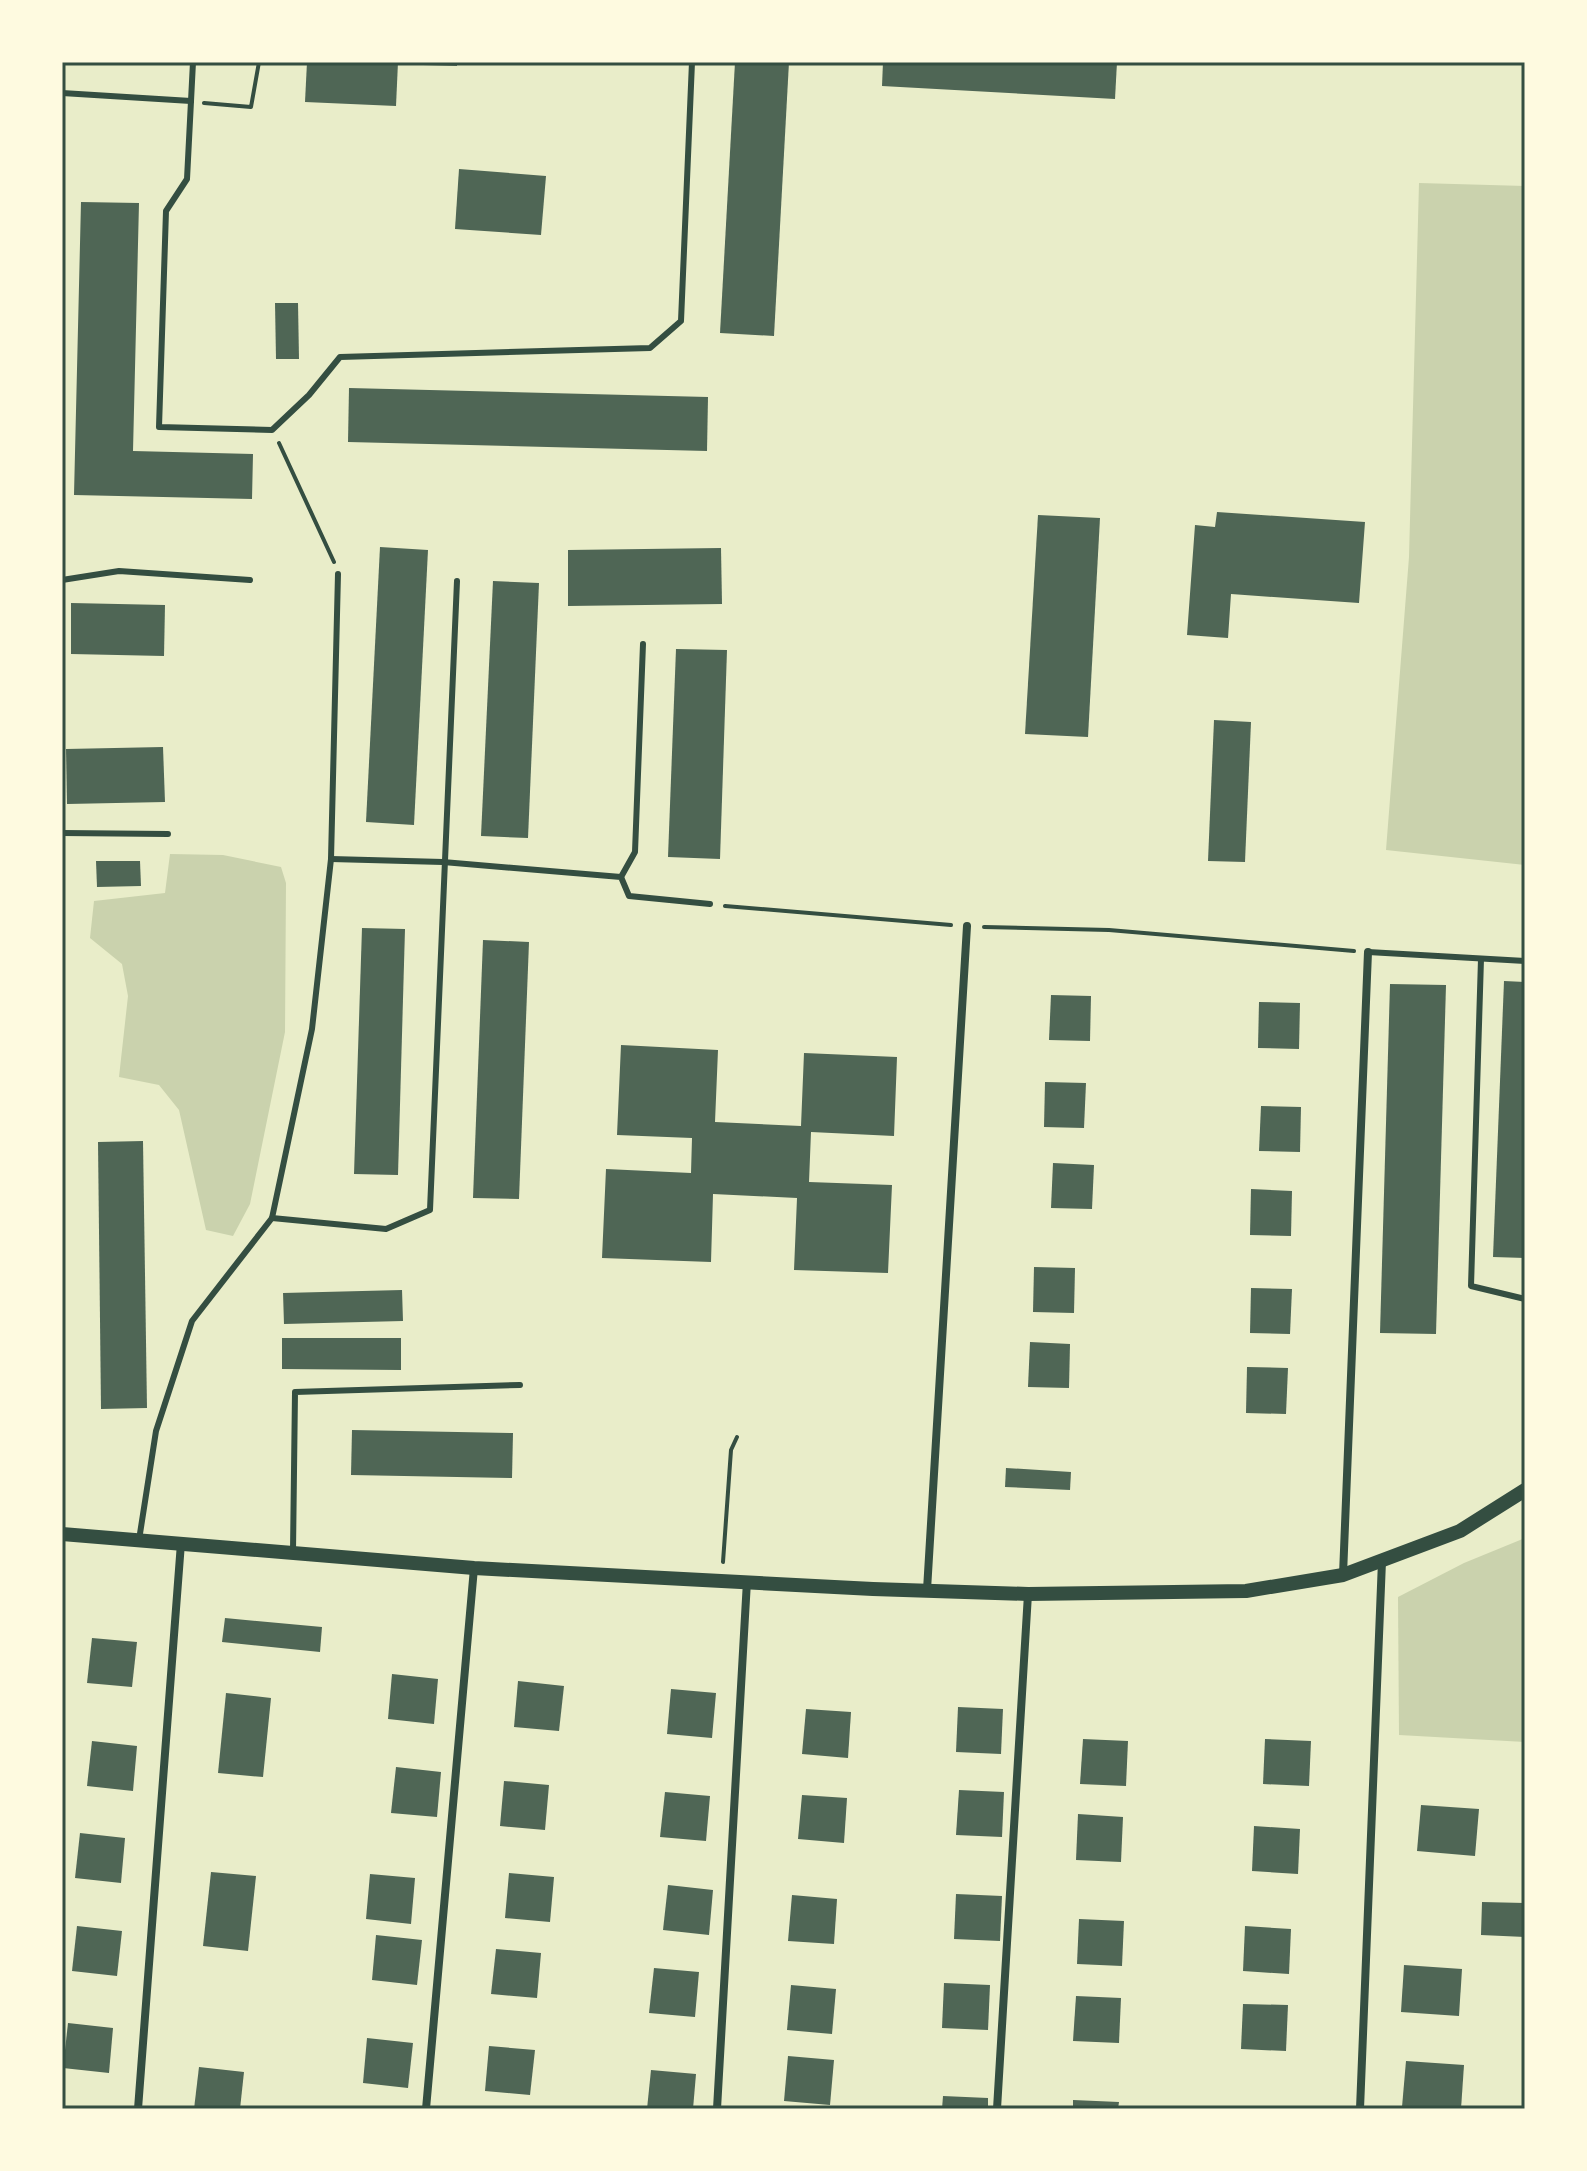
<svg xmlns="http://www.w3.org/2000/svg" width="1587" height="2171" viewBox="0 0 1587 2171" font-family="'PT Sans',sans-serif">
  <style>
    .green { fill: #cad2ad }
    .building { fill: #4f6655 }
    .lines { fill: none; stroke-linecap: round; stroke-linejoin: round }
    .path { stroke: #344e41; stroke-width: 4 }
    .service { stroke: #344e41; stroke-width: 6 }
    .minor { stroke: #344e41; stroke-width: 8 }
    .tertiary { stroke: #344e41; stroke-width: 14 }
    .neatline { fill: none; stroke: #344e41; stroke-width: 3 }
  </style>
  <rect width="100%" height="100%" fill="#e9edc9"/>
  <!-- green -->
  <g class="green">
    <polygon points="1419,183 1525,186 1525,865 1386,850 1409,557"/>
    <polygon points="170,854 223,855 281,867 286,883 285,1032 250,1204 233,1236 206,1230 179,1110 159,1085 119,1077 128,996 122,964 90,938 94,901 165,893"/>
    <polygon points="1525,1538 1525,1742 1399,1735 1398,1597 1464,1563"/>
  </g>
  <!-- building -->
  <g class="building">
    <polygon points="307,62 398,62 396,106 305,102"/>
    <polygon points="423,62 457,62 457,66 423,65"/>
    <polygon points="735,62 789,62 774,336 720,333"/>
    <polygon points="883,62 1117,62 1115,99 882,86"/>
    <polygon points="459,169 546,176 541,235 455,229"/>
    <polygon points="81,202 139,203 133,451 253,454 252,499 74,495"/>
    <polygon points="275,303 298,303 299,359 276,359"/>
    <polygon points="349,388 708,397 707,451 348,442"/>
    <polygon points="1217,512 1365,522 1359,603 1231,594 1228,638 1187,635 1195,525 1215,527"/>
    <polygon points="1038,515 1100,518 1088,737 1025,734"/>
    <polygon points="380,547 428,550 414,825 366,822"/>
    <polygon points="721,548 722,604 568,606 568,550"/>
    <polygon points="493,581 539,583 528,838 481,836"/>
    <polygon points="71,603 165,605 164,656 71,654"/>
    <polygon points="676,649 727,650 720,859 668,857"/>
    <polygon points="1214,720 1251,722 1245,862 1208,861"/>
    <polygon points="163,747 165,802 67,804 66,749"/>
    <polygon points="96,861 140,861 141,886 97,887"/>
    <polygon points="362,928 405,929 398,1175 354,1174"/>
    <polygon points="483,940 529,942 519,1199 473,1198"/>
    <polygon points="1504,981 1525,982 1525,1258 1493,1257"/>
    <polygon points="1390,984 1446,985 1436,1334 1380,1333"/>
    <polygon points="1051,995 1091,996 1090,1041 1049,1040"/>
    <polygon points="1259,1002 1300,1003 1299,1049 1258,1048"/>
    <polygon points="621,1045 718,1050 715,1122 801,1126 804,1053 897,1057 894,1136 811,1132 809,1182 892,1185 888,1273 794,1270 797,1198 713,1194 711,1262 602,1258 606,1169 691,1173 692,1138 617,1135"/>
    <polygon points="1045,1082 1086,1083 1084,1128 1044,1127"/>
    <polygon points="1261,1106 1301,1107 1300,1152 1259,1151"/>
    <polygon points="143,1141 147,1408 101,1409 98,1142"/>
    <polygon points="1053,1163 1094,1165 1092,1209 1051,1208"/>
    <polygon points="1251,1189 1292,1191 1291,1236 1250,1235"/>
    <polygon points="1034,1267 1075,1268 1074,1313 1033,1312"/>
    <polygon points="1251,1288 1292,1289 1290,1334 1250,1333"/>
    <polygon points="402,1290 403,1321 284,1324 283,1293"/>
    <polygon points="282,1338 401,1338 401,1370 282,1369"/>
    <polygon points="1030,1342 1070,1344 1069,1388 1028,1387"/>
    <polygon points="1247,1367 1288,1368 1286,1414 1246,1413"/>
    <polygon points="352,1430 513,1433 512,1478 351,1475"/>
    <polygon points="1006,1468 1071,1472 1070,1490 1005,1487"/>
    <polygon points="225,1618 322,1627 320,1652 222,1642"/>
    <polygon points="92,1638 137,1642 132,1687 87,1683"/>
    <polygon points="392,1674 438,1679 434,1724 388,1719"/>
    <polygon points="518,1681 564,1686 559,1731 514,1727"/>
    <polygon points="671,1689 716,1693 712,1738 667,1734"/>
    <polygon points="226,1693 271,1698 263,1777 218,1773"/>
    <polygon points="958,1707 1003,1709 1001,1754 956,1752"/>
    <polygon points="806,1709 851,1712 848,1758 802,1754"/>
    <polygon points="1083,1739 1128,1741 1126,1786 1080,1784"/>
    <polygon points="1265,1739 1311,1741 1309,1786 1263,1784"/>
    <polygon points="92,1741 137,1746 133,1791 87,1786"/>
    <polygon points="396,1767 441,1772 437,1817 391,1813"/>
    <polygon points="504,1781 549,1785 545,1830 500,1826"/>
    <polygon points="959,1790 1004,1792 1002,1837 956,1835"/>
    <polygon points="665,1792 710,1796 706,1841 660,1837"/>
    <polygon points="802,1795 847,1798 844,1843 798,1839"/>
    <polygon points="1421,1805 1479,1809 1475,1856 1417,1851"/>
    <polygon points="1078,1814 1123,1817 1121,1862 1076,1860"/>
    <polygon points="1254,1826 1300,1829 1298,1874 1252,1871"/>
    <polygon points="80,1833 125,1838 121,1883 75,1878"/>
    <polygon points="211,1872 256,1876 248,1951 203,1946"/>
    <polygon points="509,1873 554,1877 550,1922 505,1918"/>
    <polygon points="370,1874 415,1878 411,1924 366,1919"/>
    <polygon points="668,1885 713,1890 709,1935 663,1930"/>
    <polygon points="956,1894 1002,1896 1000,1941 954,1939"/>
    <polygon points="792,1895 837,1899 834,1944 788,1941"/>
    <polygon points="1482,1902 1525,1903 1525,1937 1481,1935"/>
    <polygon points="1079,1919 1124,1921 1122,1966 1077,1964"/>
    <polygon points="77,1926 122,1931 117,1976 72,1971"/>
    <polygon points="1245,1926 1291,1929 1289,1974 1243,1971"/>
    <polygon points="376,1935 422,1940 417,1985 372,1980"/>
    <polygon points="496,1949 541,1953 537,1998 491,1994"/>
    <polygon points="1404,1965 1462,1969 1459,2016 1401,2012"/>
    <polygon points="654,1968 699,1972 695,2017 649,2013"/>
    <polygon points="944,1983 990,1985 988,2030 942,2028"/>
    <polygon points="791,1985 836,1989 832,2034 787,2030"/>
    <polygon points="1076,1996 1121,1998 1119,2043 1073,2041"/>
    <polygon points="1243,2004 1288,2005 1286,2051 1241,2049"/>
    <polygon points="68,2023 113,2028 109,2073 63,2068"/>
    <polygon points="367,2038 413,2043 408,2088 363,2083"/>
    <polygon points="489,2046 535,2050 530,2095 485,2091"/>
    <polygon points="788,2056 834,2060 830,2105 784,2101"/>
    <polygon points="1406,2061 1464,2065 1461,2109 1402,2107"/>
    <polygon points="199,2067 244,2072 240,2109 194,2109"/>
    <polygon points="651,2070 696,2074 693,2109 647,2109"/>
    <polygon points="943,2096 988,2098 988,2109 942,2109"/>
    <polygon points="1073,2100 1119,2102 1118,2109 1073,2109"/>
  </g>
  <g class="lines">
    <!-- path -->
    <g class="path">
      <polyline points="204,103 251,107 259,62"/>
      <polyline points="279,443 334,562"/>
      <polyline points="725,906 951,925"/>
      <polyline points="984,927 1109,930 1354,951"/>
      <polyline points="723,1562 731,1450 737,1437"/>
    </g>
    <!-- service -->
    <g class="service">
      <polyline points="193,62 187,179 166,211 159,427 272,430 309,395 340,357 650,348 681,321 692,62"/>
      <polyline points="62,93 191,101"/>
      <polyline points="62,580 119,571 250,580"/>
      <polyline points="62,833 168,834"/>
      <polyline points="331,859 443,862 621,877 629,896 710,904"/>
      <polyline points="621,877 635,852 643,644"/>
      <polyline points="1368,952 1525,961"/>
      <polyline points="1481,959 1471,1286 1525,1299"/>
      <polyline points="272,1218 386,1229 430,1210 457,581"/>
      <polyline points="139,1540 156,1431 192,1321 272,1218 312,1029 331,859 338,574"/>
      <polyline points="293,1551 295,1392 520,1385"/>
    </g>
    <!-- minor -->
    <g class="minor">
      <polyline points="1343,1575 1368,952"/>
      <polyline points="927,1590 967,926"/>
      <polyline points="138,2109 181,1543"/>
      <polyline points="426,2109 474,1568"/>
      <polyline points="717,2109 747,1581"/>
      <polyline points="997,2109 1028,1594"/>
      <polyline points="1360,2109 1382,1561"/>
    </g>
    <!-- tertiary -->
    <polyline class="tertiary" points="62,1534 474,1568 873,1589 1028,1594 1246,1591 1343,1575 1460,1531 1525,1490"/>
  </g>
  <!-- border -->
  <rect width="1587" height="2171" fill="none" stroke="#fefae0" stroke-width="128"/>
  <rect x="64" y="64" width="1459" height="2043" class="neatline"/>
</svg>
